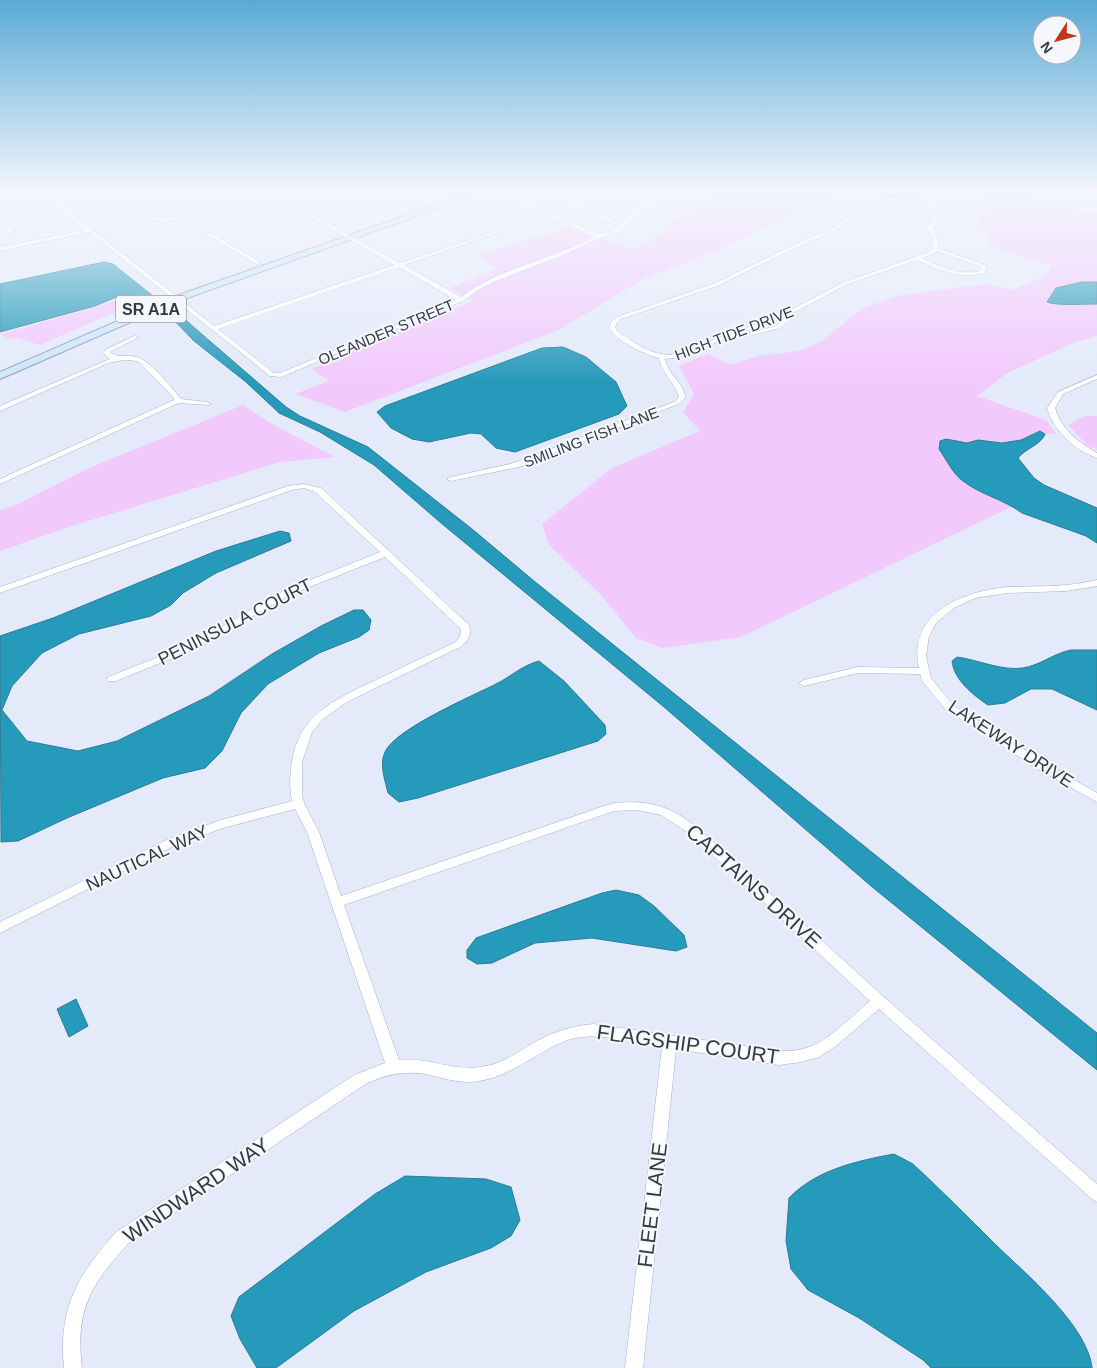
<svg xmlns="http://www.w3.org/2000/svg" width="1097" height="1368" viewBox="0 0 1097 1368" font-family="Arial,sans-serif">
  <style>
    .green { fill: #f2c9fc }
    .water { fill: #269aba; stroke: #2a7d96 }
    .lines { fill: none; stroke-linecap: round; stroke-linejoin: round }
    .street-casing { stroke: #a6b0ca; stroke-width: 1 }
    .primary-casing { stroke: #849eb7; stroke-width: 2 }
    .street { fill: #fff; fill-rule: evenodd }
    .primary { fill: #cfe6fa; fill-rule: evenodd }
    .labels { text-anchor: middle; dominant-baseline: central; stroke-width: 4; stroke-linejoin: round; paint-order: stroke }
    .far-street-label { font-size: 15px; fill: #353943; stroke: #f5f7fd }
    .shield { fill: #f5f7fd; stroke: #6f727b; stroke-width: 1 }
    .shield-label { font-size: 16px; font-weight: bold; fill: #353943 }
    .street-label { font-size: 18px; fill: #353943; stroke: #f5f7fd }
    .near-street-label { font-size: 21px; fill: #353943; stroke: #f5f7fd }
  </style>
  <rect width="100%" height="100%" fill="#e4eafa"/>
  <!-- green -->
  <g class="green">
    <polygon points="724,190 845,190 711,253 643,279 559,330 345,412 295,394 329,381 312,369 472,301 450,288 499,268 479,255 568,227 634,249 650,242 673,221"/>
    <polygon points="997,190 1015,190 1011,192 1037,196 1065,208 1097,212 1097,336 1073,343 1007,373 977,396 1046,420 1056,434 1045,434 1040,431 1021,440 1002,443 1013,506 741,637 663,648 636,638 602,596 549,545 542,524 612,468 700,431 683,412 694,394 679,366 708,354 731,365 758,356 799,351 822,341 861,309 900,295 988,284 1012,290 1046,276 1052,265 1011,254 989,245 990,236 974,227 985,214 985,199 981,194"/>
    <polygon points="126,296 143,300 40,345 18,338 9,340 0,334 103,305"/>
    <polygon points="243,405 272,424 335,457 280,462 72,526 0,551 0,510 16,505 87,469"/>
    <polygon points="1085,416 1097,416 1097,450 1087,445 1068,425"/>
  </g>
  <!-- water -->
  <g class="water">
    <polygon points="859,190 920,190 911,198 902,199"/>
    <polygon points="104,262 113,264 153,296 145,299 127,294 119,296 95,306 0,332 0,284"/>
    <path d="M1082 282H1097V304C1085 304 1056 306 1047 302L1056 288Z"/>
    <polygon points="173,306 189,323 286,407 300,416 368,447 472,529 534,581 1097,1033 1097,1070 871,886 664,707 441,523 374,465 320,432 279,413 246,382 194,341 164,310"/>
    <polygon points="563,347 586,357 616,382 627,406 619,414 515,452 496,448 481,434 471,433 429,442 412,439 391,428 377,412 385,406 542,348"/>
    <path d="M1040 431 1045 434C1042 444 1025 449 1018 458L1034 478 1044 485 1097 508V543L1086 536 1022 513C1003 499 981 495 963 481 953 474 946 459 939 449L940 441 946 439 967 443 978 440 1002 443 1021 440Z"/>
    <polygon points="280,531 289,533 291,541 216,573 183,593 171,605 151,616 79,634 42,653 12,686 2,710 27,741 78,751 117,741 209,696 272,654 321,626 354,610 363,610 371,620 369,630 359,637 319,653 268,684 241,713 222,751 205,768 163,778 67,818 18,841 1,842 0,636 53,618 216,551"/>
    <path d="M1071 650H1097V710L1052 689H1031L1005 703 988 705C973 695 954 680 952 661L957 657C979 660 1001 671 1023 668 1041 665 1054 653 1071 650Z"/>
    <path d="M539 661 564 681 605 725 606 734 598 741 418 798 399 802 388 793C385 780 379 764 385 752 395 729 472 696 496 684 512 676 521 666 539 661Z"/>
    <polygon points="616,890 639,895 654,906 684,935 687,947 676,951 592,938 535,943 492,963 477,964 467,958 467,950 476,938 602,893"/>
    <polygon points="76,999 88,1026 69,1037 57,1009"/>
    <path d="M894 1154 913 1164C941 1190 968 1217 995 1244 1025 1273 1088 1326 1092 1368H931L923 1360 859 1318 808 1290 791 1269 786 1241 789 1198C816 1170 856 1161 894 1154Z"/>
    <polygon points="405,1176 486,1179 511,1187 520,1220 511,1236 491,1248 426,1272 354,1311 276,1368 257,1368 240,1339 231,1316 239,1297 375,1194"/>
  </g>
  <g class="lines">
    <defs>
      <g id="street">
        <path d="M37 190H42L214 326 394 265 301 212V210H305L400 263 536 218V220L404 265 461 297C499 267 552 260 594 237L515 200 508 195V190H512V193L519 198 595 233C605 234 611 232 619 226L546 195V193L549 190H554L551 194 622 223C635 211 657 190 676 190L645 207 626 225V227L618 232 602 237 559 257 496 281 478 290 463 301 281 377 270 376 89 232 0 251V247L86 230ZM399 267 456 300 280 373H274L218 329Z"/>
        <polygon points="115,190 120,190 150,217 168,218 202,209 205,211 168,222 149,220"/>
        <polygon points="309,190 315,190 302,198 298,197"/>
        <path d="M934 190H940L934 194 931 201 947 209 933 228 939 241 937 248 983 264 987 268 984 273C960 280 939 270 917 260L846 285 793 313V315L780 328 752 335 749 333 776 326 783 318 674 358 665 359C668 374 682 382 686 397L678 404 519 467 451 481 447 479 451 477 514 463 674 402 679 397C675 382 661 373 659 358 645 355 614 340 609 327L612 321 617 317 713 284 789 247 835 227 863 206 926 201 930 192ZM927 204 942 209 927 228C932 237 937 243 929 252L842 283 779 316 671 355C650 355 634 342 617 331L615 327 617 323 621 319 717 286 793 249 839 229 866 208ZM936 251 979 266 981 268 980 271C959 276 940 266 922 258L933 254Z"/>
        <polygon points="386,193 390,193 422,208 418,209 386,195"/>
        <polygon points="0,219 13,230 13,232 9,232 0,224"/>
        <polygon points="210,232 260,262 261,263 256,264 208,235 208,233"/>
        <path d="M134 336 139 337 110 352C121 360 125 353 136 357 150 360 168 384 178 395L181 399 207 402 211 404 209 405 179 403 0 484V479L174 400 173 397 139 362C128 358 119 361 108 363L0 411V406L110 359 103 353 105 350Z"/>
        <path d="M1097 375V379L1063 394 1055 408C1062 430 1078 442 1097 453V458C1074 450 1054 431 1047 408L1058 392Z"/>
        <path d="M304 484 321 488 468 624C473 633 469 639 462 646L347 702 323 719 312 732 302 762V796L305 805 319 832 341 896 613 803C649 800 669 805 698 828L884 997 1097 1184V1202L1092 1199 879 1009 836 1046 819 1057 801 1062 779 1065 676 1049 643 1368H625L662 1047C633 1042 593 1030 565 1041 535 1053 512 1076 479 1081 462 1084 446 1079 430 1075 407 1070 385 1074 364 1085L128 1244C90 1285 75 1311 82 1368H64C58 1309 77 1275 116 1232L354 1075 385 1063 307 832 295 809 223 828 174 846 0 933V922L166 840 221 820 292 801C289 786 290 771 293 756 303 710 341 697 380 678 405 666 430 654 456 642L460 636 461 629 385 557 289 595 202 646 116 681H108L107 679 108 677 196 642 283 591 380 552 315 492 304 488 292 490 0 593V587L288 486ZM637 810 661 815 690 834 870 1001C852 1016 828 1042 806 1048 798 1051 788 1051 779 1051L593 1024C571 1026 553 1032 535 1042 519 1051 504 1063 486 1066 456 1073 429 1057 399 1060L344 905 614 811Z"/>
        <path d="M1097 580V586L1066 591 1007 593 975 598 954 608 936 623 929 636 926 656 931 678 953 705 1049 765 1097 793V802L1041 771 945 709 922 681 920 674 858 673 804 686 799 683 804 680 858 667 919 668C907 613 963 591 1008 587 1028 586 1047 587 1066 585 1077 584 1087 582 1097 580Z"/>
      </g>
      <polygon id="primary" points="478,190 490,190 179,301 0,379 0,372 173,297"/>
    </defs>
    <!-- street casing -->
    <use href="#street" class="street-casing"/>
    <!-- primary casing -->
    <use href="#primary" class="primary-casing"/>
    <!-- street -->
    <use href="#street" class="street"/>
    <!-- primary -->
    <use href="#primary" class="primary"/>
  </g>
  <!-- sky -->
  <linearGradient id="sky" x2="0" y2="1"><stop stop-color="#5aaad6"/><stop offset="0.5" stop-color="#f3f6fd"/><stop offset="1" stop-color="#f3f6fd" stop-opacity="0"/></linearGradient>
  <rect width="1097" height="382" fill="url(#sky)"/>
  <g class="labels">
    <!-- far-street labels -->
    <g class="far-street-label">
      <text transform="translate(386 332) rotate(-23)">OLEANDER STREET</text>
      <text transform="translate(734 333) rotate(-21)">HIGH TIDE DRIVE</text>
      <text transform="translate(591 437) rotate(-21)">SMILING FISH LANE</text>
    </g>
    <!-- shield labels -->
    <rect class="shield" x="116" y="295.5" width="70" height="27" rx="4"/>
    <g class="shield-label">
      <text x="151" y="309">SR A1A</text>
    </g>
    <!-- street labels -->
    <g class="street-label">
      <text transform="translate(235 622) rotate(-27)">PENINSULA COURT</text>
      <text transform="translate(1011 744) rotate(33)">LAKEWAY DRIVE</text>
      <text transform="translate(147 858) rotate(-25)">NAUTICAL WAY</text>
    </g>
    <!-- near-street labels -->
    <g class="near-street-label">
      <text transform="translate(754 886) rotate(42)">CAPTAINS DRIVE</text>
      <text transform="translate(688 1044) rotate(8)">FLAGSHIP COURT</text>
      <text transform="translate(196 1190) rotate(-34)">WINDWARD WAY</text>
      <text transform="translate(652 1205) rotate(-83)">FLEET LANE</text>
    </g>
  </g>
  <!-- north arrow -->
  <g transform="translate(1057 40) rotate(234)"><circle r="24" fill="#f5f7fd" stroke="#a8abb3"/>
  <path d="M0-4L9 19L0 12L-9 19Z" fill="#c13717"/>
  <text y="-8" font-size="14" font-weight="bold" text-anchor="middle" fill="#353943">N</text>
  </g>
</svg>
